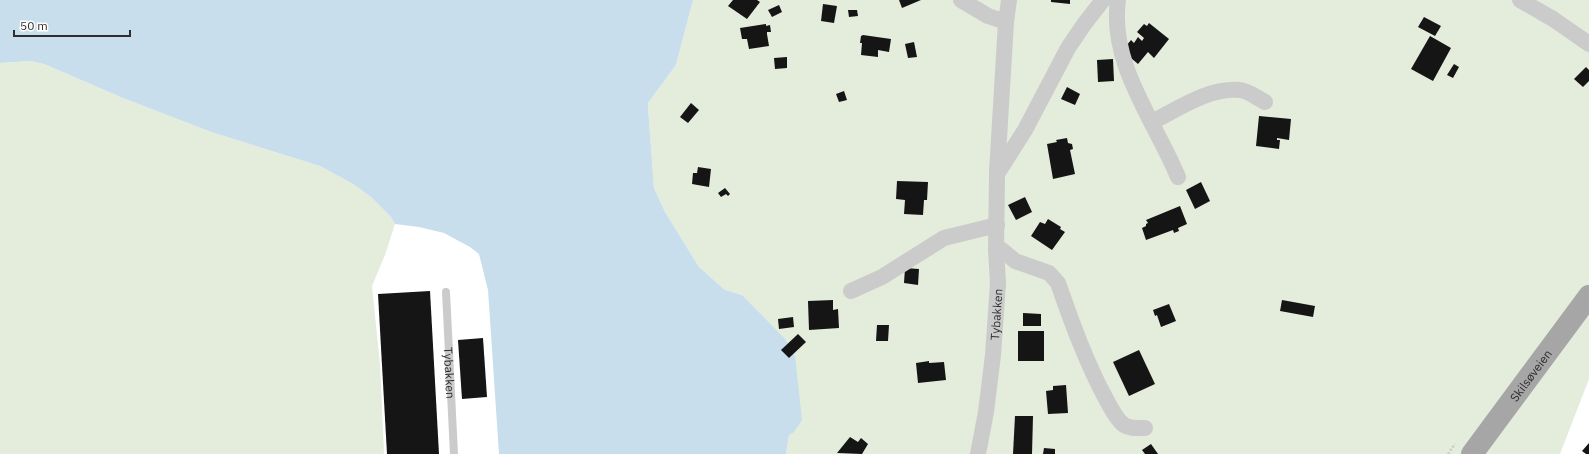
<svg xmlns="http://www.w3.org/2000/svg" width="1589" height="454" viewBox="0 0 1589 454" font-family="'IBM Plex Sans',sans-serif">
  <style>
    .green { fill: #e4ecdc }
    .water { fill: #c8deec }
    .building { fill: #151515 }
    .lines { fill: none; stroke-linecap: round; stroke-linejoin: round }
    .path { stroke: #cbcbcb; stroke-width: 2.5; stroke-dasharray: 2 2; stroke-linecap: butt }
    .service { stroke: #cbcbcb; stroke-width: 8 }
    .minor { stroke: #cbcbcb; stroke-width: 16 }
    .primary { stroke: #a6a6a6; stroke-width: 22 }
    .labels { text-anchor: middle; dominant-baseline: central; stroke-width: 4; stroke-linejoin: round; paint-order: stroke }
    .street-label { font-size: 12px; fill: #2e2e2e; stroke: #fff }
  </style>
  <rect width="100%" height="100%" fill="#fff"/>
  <!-- green -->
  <g class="green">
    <polygon points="693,0 1589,0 1589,379 1560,454 786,454 789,435 742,295 725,290 699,267 665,212 654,188 648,107 648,103 676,65"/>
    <polygon points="30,61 44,64 123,98 211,132 320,166 353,184 371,197 391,217 395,224 385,255 372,286 380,365 384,454 0,454 0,63"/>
  </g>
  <!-- water -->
  <polygon class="water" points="0,0 693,0 676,65 648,103 648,107 654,188 665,212 699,267 725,290 742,295 785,339 795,356 802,420 794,432 789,435 786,454 499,454 488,290 479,254 470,247 444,233 419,227 395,224 391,217 371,197 353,184 320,166 211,132 123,98 44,64 30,61 0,63"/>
  <!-- building -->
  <g class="building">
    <polygon points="733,0 757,0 760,2 747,19 728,6"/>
    <polygon points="899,0 921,0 902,8"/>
    <polygon points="1051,0 1070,0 1070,4 1051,2"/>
    <polygon points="823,4 837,6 834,23 821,21"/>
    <polygon points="779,5 782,12 772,17 768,10"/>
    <polygon points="848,10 857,10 858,16 849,17"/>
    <polygon points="1424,17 1441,26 1435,36 1418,27"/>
    <polygon points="1149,23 1169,39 1154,58 1148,52 1138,64 1125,53 1126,46 1131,40 1134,43 1138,37 1142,41 1144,38 1137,32 1144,24 1147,26"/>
    <polygon points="766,24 766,26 770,25 771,32 767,32 767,34 769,46 749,49 747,39 742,39 740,28"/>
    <polygon points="863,35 891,39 889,52 878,50 878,57 861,55 862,43 860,43 861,36"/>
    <polygon points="1430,36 1451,48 1433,81 1411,69"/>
    <polygon points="914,42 917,57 908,58 905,44"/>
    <polygon points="787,57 787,68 775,69 774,58"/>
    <polygon points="1113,59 1114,81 1098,82 1097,60"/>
    <polygon points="1454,64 1459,67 1453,78 1447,75"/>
    <polygon points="1586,67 1589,70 1589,81 1583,87 1574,79"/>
    <polygon points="1067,87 1080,94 1075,105 1061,99"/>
    <polygon points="844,91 847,100 839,102 836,94"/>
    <polygon points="691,103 699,110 688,123 680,117"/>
    <polygon points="1259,116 1291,119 1289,140 1277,138 1277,140 1280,140 1279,149 1256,146"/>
    <polygon points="1067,138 1068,143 1072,144 1073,149 1070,150 1075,174 1053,179 1047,144 1057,142 1056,140"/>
    <polygon points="698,167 711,169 709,187 692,184 693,173 697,173"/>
    <polygon points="897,181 928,182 927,200 924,200 923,215 904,214 905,200 896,199"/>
    <polygon points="1201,182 1210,201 1195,209 1186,190"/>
    <polygon points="725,188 730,194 728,196 726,194 721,197 718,193"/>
    <polygon points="1025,197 1032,212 1016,220 1008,205"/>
    <polygon points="1180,206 1187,224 1178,228 1179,231 1174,233 1173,230 1146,240 1142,228 1146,226 1146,224 1148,223 1146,220"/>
    <polygon points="1048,219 1061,227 1060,229 1065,232 1052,250 1031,236 1040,222 1045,224"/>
    <polygon points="905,268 919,269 918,285 904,283"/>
    <polygon points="430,291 439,454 387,454 378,294"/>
    <polygon points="833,300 833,310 838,309 839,328 809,330 808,301"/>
    <polygon points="1282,300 1315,306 1313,317 1280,311"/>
    <polygon points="1169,304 1176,321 1161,327 1157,315 1155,316 1153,310"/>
    <polygon points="1023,313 1041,314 1041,326 1023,326"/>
    <polygon points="793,317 794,327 779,329 778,319"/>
    <polygon points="877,325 889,325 888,341 876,341"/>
    <rect x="1018" y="331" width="26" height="30"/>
    <polygon points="798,334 806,342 789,358 781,350"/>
    <polygon points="483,338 487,397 462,399 458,340"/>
    <polygon points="1139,350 1155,384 1129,396 1113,362"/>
    <polygon points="929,361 929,363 944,362 946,380 918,383 916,363"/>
    <polygon points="1066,385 1068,413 1048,414 1046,391 1053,390 1053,386"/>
    <polygon points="1015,416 1033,416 1032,454 1013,454"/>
    <polygon points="850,437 858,442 861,438 868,444 862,454 837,453"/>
    <polygon points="1589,443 1589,454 1586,454 1582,451"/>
    <polygon points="1151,444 1158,454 1145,454 1142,450"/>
    <polygon points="1044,448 1055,449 1055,454 1043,454"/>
  </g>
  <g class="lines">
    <!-- path -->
    <polyline class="path" points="1448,454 1455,444"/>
    <!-- service -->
    <path class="service" id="s1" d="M446 292 454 454"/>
    <!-- minor -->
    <g class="minor">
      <polyline points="961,0 988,16 1006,22"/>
      <path d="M1118 0C1109 64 1155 121 1178 177"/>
      <polyline points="1520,0 1553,19 1589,44"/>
      <path d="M1152 122C1178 109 1209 87 1240 90 1249 91 1257 98 1265 102"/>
      <polyline points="997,172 1006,22 1009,0"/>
      <path d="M996 249 1002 250 1015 261 1049 273 1058 283C1072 323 1086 362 1106 399 1111 408 1116 419 1124 425 1131 429 1137 428 1145 428"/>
      <polyline points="851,291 882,277 944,238 997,225"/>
      <path id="s2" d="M978 454 986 412 993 355 998 283 996 249 997 174 1025 130 1068 48 1085 23 1103 0"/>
    </g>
    <!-- primary -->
    <path class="primary" id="s3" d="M1472 454 1589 296"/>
  </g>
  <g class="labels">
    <!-- street labels -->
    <g class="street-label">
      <text stroke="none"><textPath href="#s2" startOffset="141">Tybakken</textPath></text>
      <text stroke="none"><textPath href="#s1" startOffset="81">Tybakken</textPath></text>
      <text stroke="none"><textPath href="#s3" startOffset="98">Skilsøveien</textPath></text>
    </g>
  </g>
  <!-- scale -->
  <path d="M14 30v6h116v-6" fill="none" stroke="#2e2e2e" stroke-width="2"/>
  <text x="20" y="30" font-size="12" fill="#2e2e2e" stroke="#ffffff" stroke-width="3" paint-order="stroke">50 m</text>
</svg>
